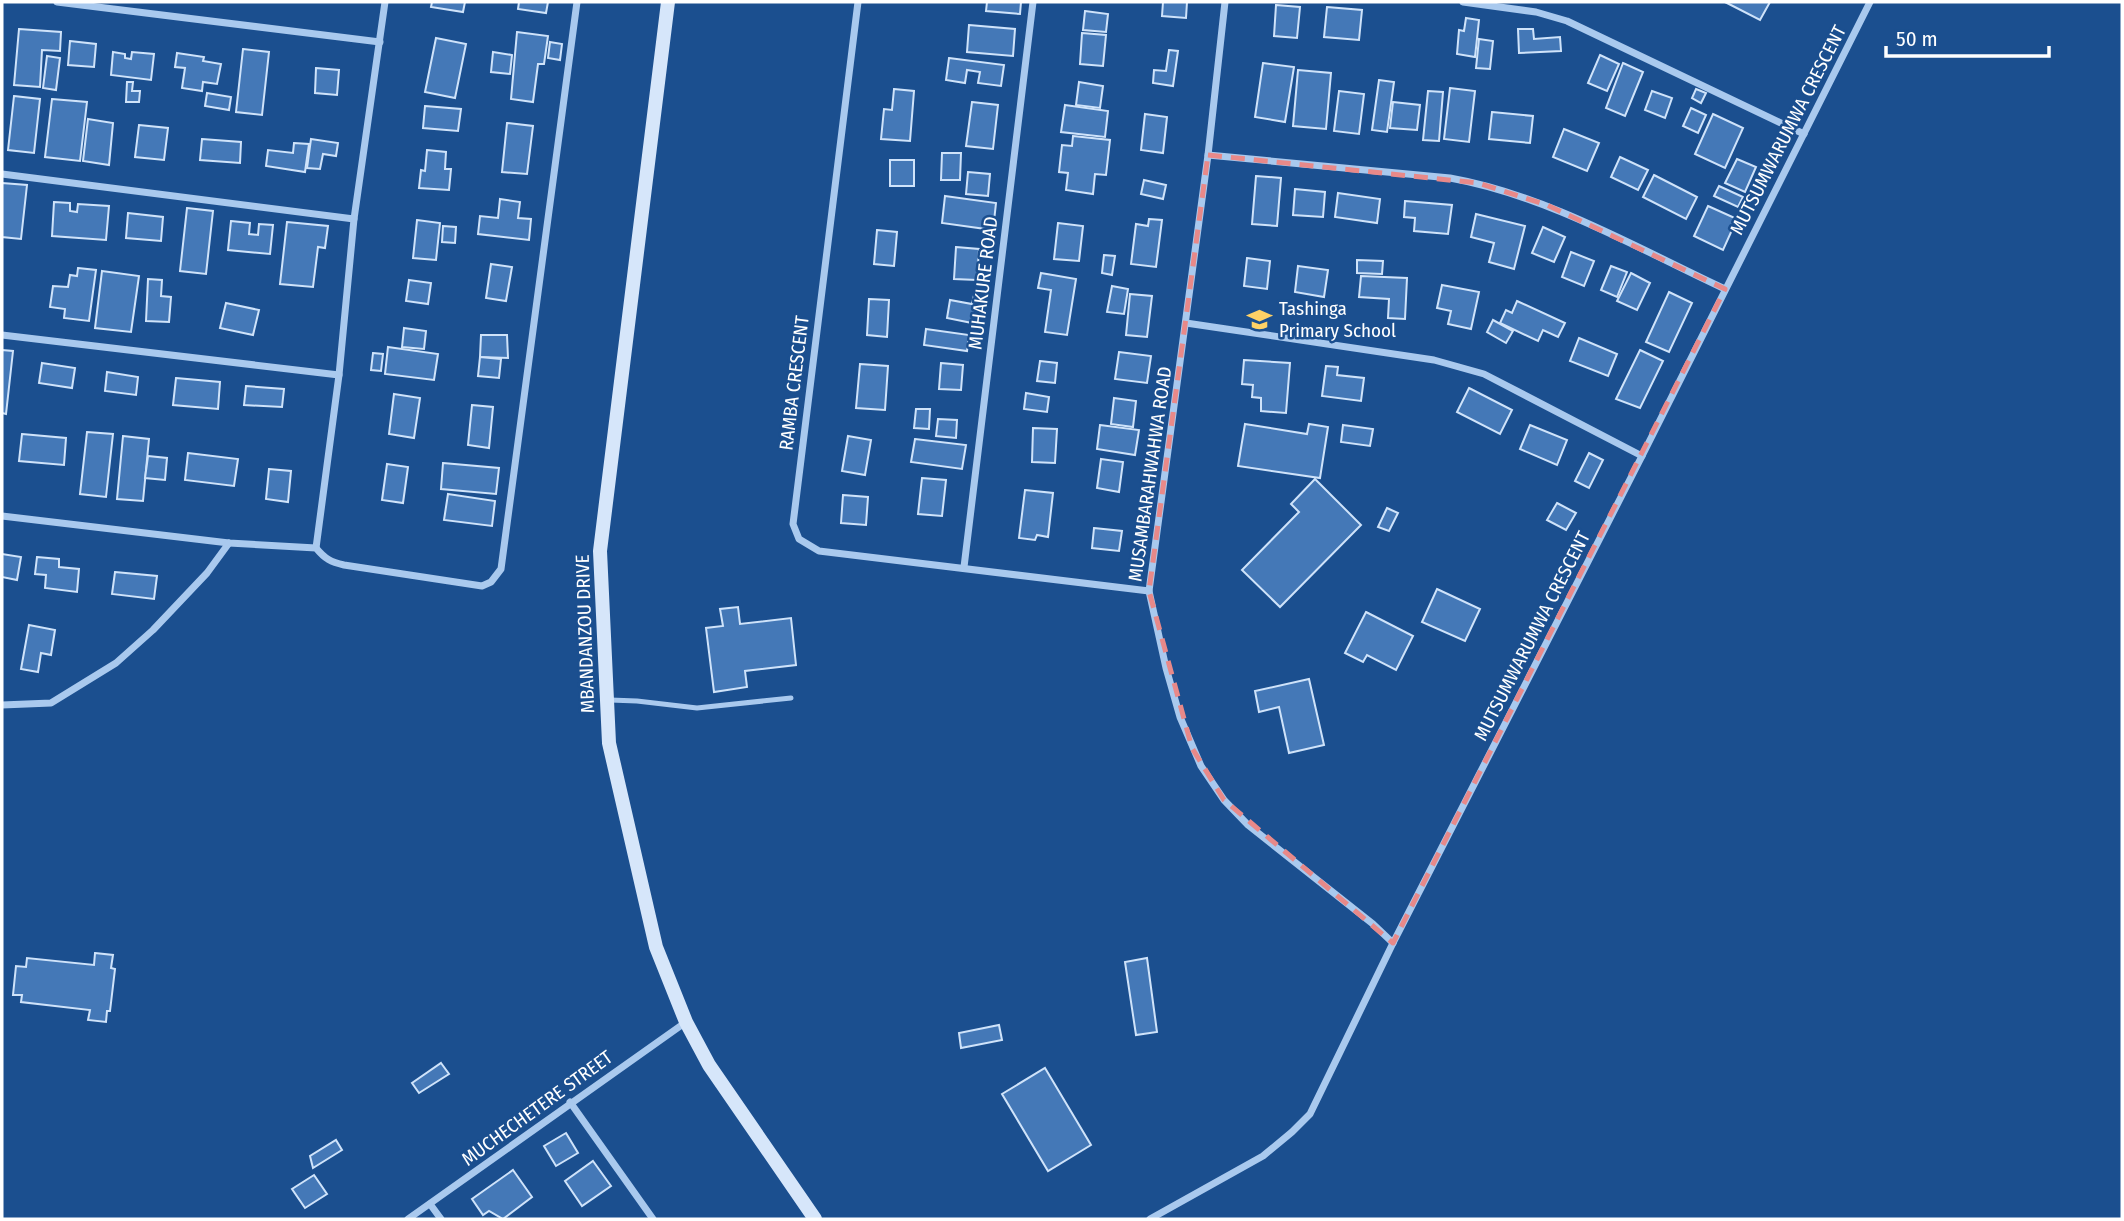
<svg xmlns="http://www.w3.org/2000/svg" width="2124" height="1221" viewBox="0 0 2124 1221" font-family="'Fira Sans Condensed',sans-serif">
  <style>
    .building { fill: #4478b7; stroke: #cfe3fa; stroke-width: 2 }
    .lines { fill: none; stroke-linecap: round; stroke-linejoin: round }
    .lane { stroke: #a9c9ee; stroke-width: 5 }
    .street { stroke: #a9c9ee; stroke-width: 7 }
    .secondary { stroke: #d6e6fa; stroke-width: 14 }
    .marked { fill: none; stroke: #e88989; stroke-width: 5; stroke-dasharray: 14 9; stroke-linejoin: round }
    .labels { text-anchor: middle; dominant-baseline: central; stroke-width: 5; stroke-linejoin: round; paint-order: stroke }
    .street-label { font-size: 19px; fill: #fff; stroke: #1b4f8f }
    .poi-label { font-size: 19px; fill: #fff; stroke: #1b4f8f; text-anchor: start }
  </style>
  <rect width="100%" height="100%" fill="#1b4f8f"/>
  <!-- building -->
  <g class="building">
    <polygon points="432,2 465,2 463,12 431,7"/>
    <polygon points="519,2 548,2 546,13 518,9"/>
    <polygon points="987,2 1021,2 1020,14 986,11"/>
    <polygon points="1163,2 1187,2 1186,18 1162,16"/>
    <polygon points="1725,2 1770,2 1760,20"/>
    <polygon points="1276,5 1300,7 1297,38 1274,36"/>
    <polygon points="1327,7 1362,10 1359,40 1324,37"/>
    <polygon points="1085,11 1108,14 1106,32 1083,30"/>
    <polygon points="1466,18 1479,20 1475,57 1457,54 1459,30 1464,31"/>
    <polygon points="969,25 1015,29 1013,56 967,52"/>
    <polygon points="19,29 61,32 60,51 42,50 40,87 14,85"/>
    <polygon points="1518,29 1533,29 1534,39 1560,37 1561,51 1519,53"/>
    <polygon points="517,32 548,36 544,64 538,64 533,102 511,99"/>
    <polygon points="1082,33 1106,35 1103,66 1080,64"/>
    <polygon points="436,38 466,44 455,98 425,92"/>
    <polygon points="1479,39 1493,41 1490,69 1476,68"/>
    <polygon points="70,41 96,44 94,67 68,65"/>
    <polygon points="550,42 562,44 560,60 548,58"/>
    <polygon points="243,49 269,52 262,115 236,112"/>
    <polygon points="1169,50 1178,51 1173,86 1153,83 1154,70 1166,71"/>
    <polygon points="113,52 125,54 125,58 131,59 132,52 154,54 151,80 111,75"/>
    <polygon points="493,52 512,55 510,74 491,72"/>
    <polygon points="177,53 204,57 203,61 221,64 217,84 203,82 202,91 182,88 185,68 175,67"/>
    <polygon points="1600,55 1619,64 1607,91 1588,83"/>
    <polygon points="47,56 60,58 56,90 43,88"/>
    <polygon points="949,58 1004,65 1001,86 978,83 980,72 967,70 965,83 946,80"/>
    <polygon points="1263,63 1294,67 1285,122 1255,117"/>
    <polygon points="1623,63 1643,72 1625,116 1606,108"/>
    <polygon points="316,68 339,70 337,95 315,93"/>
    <polygon points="1298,70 1331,73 1326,129 1293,126"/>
    <polygon points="1379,80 1394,82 1387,132 1372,130"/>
    <polygon points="127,82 133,82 132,91 140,91 139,102 126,102"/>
    <polygon points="1079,82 1103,86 1100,108 1076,105"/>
    <polygon points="1450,88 1475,91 1469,142 1444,139"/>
    <polygon points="894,89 914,91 910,141 881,139 884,109 892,110"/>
    <polygon points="1696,89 1706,93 1701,103 1692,98"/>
    <polygon points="1339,91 1364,94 1359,134 1334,131"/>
    <polygon points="1428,91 1443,92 1439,141 1423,140"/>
    <polygon points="1652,91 1672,98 1665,118 1645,110"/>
    <polygon points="207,93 231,97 229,110 205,106"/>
    <polygon points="14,96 40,99 34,153 8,150"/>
    <polygon points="52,99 87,102 80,161 45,157"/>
    <polygon points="972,102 998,105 993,149 966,146"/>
    <polygon points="1393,102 1420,105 1417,130 1390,128"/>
    <polygon points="1065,105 1108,111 1105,137 1061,132"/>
    <polygon points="425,106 461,109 458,131 423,128"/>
    <polygon points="1691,108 1706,115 1698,133 1683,126"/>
    <polygon points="1492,112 1533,116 1530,143 1489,139"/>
    <polygon points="1145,114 1167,117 1163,153 1141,150"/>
    <polygon points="1713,114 1743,128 1725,168 1695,154"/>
    <polygon points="88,119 113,123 109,165 83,161"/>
    <polygon points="507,123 533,126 527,174 502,172"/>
    <polygon points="139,125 168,128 164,160 135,157"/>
    <polygon points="1564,129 1599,143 1587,171 1553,157"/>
    <polygon points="1073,136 1110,140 1106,175 1095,174 1093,194 1066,190 1068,173 1059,172 1062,145 1072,146"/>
    <polygon points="202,139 241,142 240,163 200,160"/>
    <polygon points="311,139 338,143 336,156 323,154 320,169 307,168"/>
    <polygon points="294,143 309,144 305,172 266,166 268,150 293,153"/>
    <polygon points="427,150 446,152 445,169 451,169 449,190 419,188 421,170 425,171"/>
    <polygon points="942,153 961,153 960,180 941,180"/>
    <polygon points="1620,157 1648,170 1638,190 1611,177"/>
    <polygon points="1737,159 1756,167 1745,192 1725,183"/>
    <rect x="890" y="160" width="24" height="26"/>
    <polygon points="968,172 990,174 988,196 966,194"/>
    <polygon points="1654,175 1697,197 1686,219 1643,197"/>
    <polygon points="1256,176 1281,178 1277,226 1252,224"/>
    <polygon points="1144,180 1166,185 1163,199 1141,194"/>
    <polygon points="2,183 27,185 21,239 2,237"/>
    <polygon points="1719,186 1743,197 1738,207 1714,196"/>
    <polygon points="1295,189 1325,192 1323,217 1293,215"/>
    <polygon points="1338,193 1380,199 1377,223 1335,217"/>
    <polygon points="945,196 996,203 993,230 942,223"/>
    <polygon points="500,199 520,202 518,218 531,219 529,240 478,234 480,216 498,218"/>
    <polygon points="1405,201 1452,205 1448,234 1414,231 1415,218 1404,217"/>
    <polygon points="54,202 70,203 70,211 77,212 78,204 109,206 106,240 52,236"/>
    <polygon points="1708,206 1737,219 1723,250 1694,236"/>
    <polygon points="187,208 213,211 206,274 180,271"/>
    <polygon points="128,213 163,217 161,241 126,238"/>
    <polygon points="1476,214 1525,226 1514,269 1489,262 1494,243 1471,237"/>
    <polygon points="1149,219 1162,220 1156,267 1131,264 1136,224 1148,226"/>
    <polygon points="417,220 440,223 436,260 413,258"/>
    <polygon points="231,221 250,223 249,234 258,235 259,224 273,225 270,254 228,250"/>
    <polygon points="287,222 328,226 325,248 318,247 313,287 280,284"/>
    <polygon points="1058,223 1083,226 1079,261 1054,259"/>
    <polygon points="443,226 456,227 455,243 442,242"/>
    <polygon points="1543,227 1565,237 1554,262 1532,253"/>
    <polygon points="877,230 897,232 894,266 874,264"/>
    <polygon points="956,247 979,249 977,280 954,279"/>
    <polygon points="1571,252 1594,261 1584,286 1562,277"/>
    <polygon points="1104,255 1115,256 1112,275 1102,273"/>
    <polygon points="1247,258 1270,261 1267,289 1244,286"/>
    <polygon points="1357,260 1383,261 1382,274 1357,273"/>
    <polygon points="491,264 512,267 506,301 486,298"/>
    <polygon points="1298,266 1328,270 1324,297 1295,292"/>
    <polygon points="1611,266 1627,272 1617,297 1601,290"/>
    <polygon points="78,268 96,270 89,321 64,318 65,309 50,307 53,286 68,287 70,275 77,276"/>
    <polygon points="102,271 139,276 131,332 95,328"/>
    <polygon points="1041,273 1076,279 1067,335 1045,332 1051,290 1038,288"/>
    <polygon points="1631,273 1650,283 1637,310 1617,301"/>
    <polygon points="1361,276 1407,278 1405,319 1388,318 1389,299 1359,297"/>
    <polygon points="148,279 162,280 161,296 171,297 169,322 146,321"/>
    <polygon points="409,280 431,283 428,304 406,301"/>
    <polygon points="1442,285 1479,292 1471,329 1448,324 1451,311 1437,308"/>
    <polygon points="1112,286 1128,289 1124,314 1107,312"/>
    <polygon points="1669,292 1692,303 1669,352 1646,342"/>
    <polygon points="1130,294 1152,296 1147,337 1126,335"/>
    <polygon points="974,295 982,297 977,324 947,318 950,300 972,304"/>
    <polygon points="869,299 889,300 887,337 867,335"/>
    <polygon points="1517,301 1565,323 1558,337 1543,330 1538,341 1500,323 1506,310 1512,313"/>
    <polygon points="226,303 259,310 253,335 220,328"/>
    <polygon points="1493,320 1513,331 1506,343 1487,332"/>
    <polygon points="404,328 426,331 424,349 402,347"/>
    <polygon points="926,329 969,335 967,351 924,345"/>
    <polygon points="481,335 507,335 508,358 480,357"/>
    <polygon points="1579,338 1617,354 1608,376 1570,361"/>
    <polygon points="388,347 438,354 434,380 385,374"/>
    <polygon points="2,350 13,351 6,414 2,413"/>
    <polygon points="1640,350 1663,361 1640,408 1616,399"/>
    <polygon points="1119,352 1151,356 1147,383 1115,379"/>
    <polygon points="373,353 383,354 381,371 371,370"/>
    <polygon points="480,357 501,359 499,378 478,376"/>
    <polygon points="1244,360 1290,363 1286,413 1261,411 1261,398 1252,397 1253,385 1242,384"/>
    <polygon points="1040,361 1057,363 1055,383 1037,381"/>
    <polygon points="42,363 75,368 72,388 39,383"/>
    <polygon points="941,363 963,365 961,390 939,389"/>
    <polygon points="860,364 888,366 885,410 856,408"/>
    <polygon points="1326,366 1338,367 1337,375 1364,378 1361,401 1322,396"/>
    <polygon points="107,372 138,377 136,395 105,391"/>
    <polygon points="176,378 220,382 218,409 173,405"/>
    <polygon points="246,386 284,389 282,407 244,405"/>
    <polygon points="1469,388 1512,410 1500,434 1457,412"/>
    <polygon points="1026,393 1049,397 1047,412 1024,409"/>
    <polygon points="394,394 420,398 414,438 389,434"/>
    <polygon points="1114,398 1136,401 1133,427 1111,424"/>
    <polygon points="472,405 493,407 489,448 468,445"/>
    <polygon points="916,409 930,409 929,429 914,428"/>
    <polygon points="938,419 957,420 956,438 936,436"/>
    <polygon points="1245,424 1307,434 1309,424 1328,427 1320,478 1238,466"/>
    <polygon points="1100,425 1139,430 1135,455 1097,449"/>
    <polygon points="1343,425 1373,429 1370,446 1341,442"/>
    <polygon points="1530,425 1567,440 1557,465 1520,449"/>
    <polygon points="1033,428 1057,429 1055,463 1032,462"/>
    <polygon points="87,432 113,434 106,497 80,494"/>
    <polygon points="22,434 66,438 64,465 19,461"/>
    <polygon points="123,436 149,439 143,501 117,499"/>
    <polygon points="848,436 871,440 865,475 842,471"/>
    <polygon points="915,439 966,445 962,469 911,462"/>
    <polygon points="188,453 238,459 234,486 185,480"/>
    <polygon points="1589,453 1603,460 1589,488 1575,481"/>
    <polygon points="148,456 167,458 165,480 145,478"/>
    <polygon points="1101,459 1123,462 1119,492 1097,488"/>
    <polygon points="443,463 499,468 496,494 441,489"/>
    <polygon points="387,464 408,467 403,503 382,500"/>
    <polygon points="269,469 291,471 288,502 266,499"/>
    <polygon points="922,478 946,480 942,516 918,514"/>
    <polygon points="1315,479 1361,525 1280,607 1242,570 1299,512 1291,504"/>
    <polygon points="1025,490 1053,493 1048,537 1037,535 1035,540 1019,538"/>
    <polygon points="448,494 495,501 492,526 444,520"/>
    <polygon points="843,495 868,497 866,525 841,523"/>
    <polygon points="1557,503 1576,513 1566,530 1547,520"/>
    <polygon points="1387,508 1398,513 1389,531 1378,527"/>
    <polygon points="1094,528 1122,531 1119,551 1092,548"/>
    <polygon points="2,554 21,557 17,580 2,577"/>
    <polygon points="37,557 59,559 59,567 79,569 77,592 45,588 46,575 35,574"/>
    <polygon points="115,572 157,576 154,599 112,594"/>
    <polygon points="1437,589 1480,609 1465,641 1422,622"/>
    <polygon points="738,607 740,624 791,618 796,665 745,671 747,687 714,692 706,628 723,626 720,609"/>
    <polygon points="1366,612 1413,636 1396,670 1367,655 1363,662 1345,653"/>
    <polygon points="29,625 55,630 51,655 41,653 38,672 21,669"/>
    <polygon points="1309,679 1324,745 1289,753 1279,707 1259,712 1255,691"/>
    <polygon points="95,953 113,955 111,968 115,969 110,1011 107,1011 106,1022 88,1020 90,1010 21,1002 22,995 13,995 16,966 26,967 27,958 94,965"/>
    <polygon points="1147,958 1157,1032 1136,1035 1125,962"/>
    <polygon points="999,1025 1002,1040 961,1048 959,1033"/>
    <polygon points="441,1063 449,1074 419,1093 412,1083"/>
    <polygon points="1045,1068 1091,1145 1048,1171 1002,1094"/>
    <polygon points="566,1133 578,1153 556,1166 544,1146"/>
    <polygon points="336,1140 342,1150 313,1168 310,1156"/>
    <polygon points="593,1161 611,1186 582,1206 565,1181"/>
    <polygon points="513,1170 532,1197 503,1219 489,1211 483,1215 472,1199"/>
    <polygon points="314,1175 327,1194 305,1208 292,1189"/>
  </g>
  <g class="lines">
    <!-- lane -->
    <polyline class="lane" points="610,700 637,701 697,708 791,698"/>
    <!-- street -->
    <g class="street">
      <polyline points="57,2 380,42"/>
      <polyline points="858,2 793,524 799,539 819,551 1149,591"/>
      <polyline points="1225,2 1208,155 1149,591 1166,668 1180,717 1201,766 1224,800 1248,825 1373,924 1393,943"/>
      <polyline points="1463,2 1536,12 1567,21 1804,134"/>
      <path d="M1208 155 1450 178C1546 195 1637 248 1725 289"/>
      <polyline points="2,174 354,219"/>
      <polyline points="1186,323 1434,360 1484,374 1642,456"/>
      <polyline points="2,335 339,375"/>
      <path d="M2 516 229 543 316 548C325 559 331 562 344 565L482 586 491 582 501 569 577 2"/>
      <polyline points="316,548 339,375 354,219 385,2"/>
      <polyline points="964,567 1033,2"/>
      <polyline points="2,705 51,703 116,663 153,630 207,573 229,543"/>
      <polyline points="570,1102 653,1219"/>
      <polyline points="430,1204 441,1219"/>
      <polyline points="408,1219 686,1022"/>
      <polyline points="1150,1219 1263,1156 1292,1132 1310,1114 1393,943 1642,456 1870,2"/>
    </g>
    <!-- secondary -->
    <polyline class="secondary" points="668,2 600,551 609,743 656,947 686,1022 709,1065 815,1219"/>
  </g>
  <!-- marked area -->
  <path class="marked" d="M1208 155 1478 183 1547 205 1725 289 1393 943 1224 800 1192 748 1149 591Z"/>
  <!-- icons -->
  <defs>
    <symbol id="school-bare" viewBox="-9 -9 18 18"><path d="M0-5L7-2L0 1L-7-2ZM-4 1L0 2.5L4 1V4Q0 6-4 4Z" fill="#ffd166" stroke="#1b4f8f" stroke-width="2.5" paint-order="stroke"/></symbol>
  </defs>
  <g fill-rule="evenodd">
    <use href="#school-bare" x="1242" y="302" width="35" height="35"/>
  </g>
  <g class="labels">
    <!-- street labels -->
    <g class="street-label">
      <text transform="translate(1788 130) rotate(-63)">MUTSUMWARUMWA CRESCENT</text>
      <text transform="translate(983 283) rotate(-83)">MUHAKURE ROAD</text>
      <text transform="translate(794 383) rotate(-83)">RAMBA CRESCENT</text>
      <text transform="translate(1150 474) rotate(-82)">MUSAMBARAHWAHWA ROAD</text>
      <text transform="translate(585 634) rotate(-92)">MBANDANZOU DRIVE</text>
      <text transform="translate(1532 636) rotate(-63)">MUTSUMWARUMWA CRESCENT</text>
      <text transform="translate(537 1108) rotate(-36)">MUCHECHETERE STREET</text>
    </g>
    <!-- poi labels -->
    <g class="poi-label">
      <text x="1279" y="308">Tashinga<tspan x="1279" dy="22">Primary School</tspan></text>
    </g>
  </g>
  <!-- border -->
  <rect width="2124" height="1221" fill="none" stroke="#ffffff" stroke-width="7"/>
  <!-- scale -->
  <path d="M1886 46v10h163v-10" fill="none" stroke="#ffffff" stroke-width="3.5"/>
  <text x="1896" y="46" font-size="21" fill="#ffffff" stroke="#1b4f8f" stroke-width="5" paint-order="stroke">50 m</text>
</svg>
